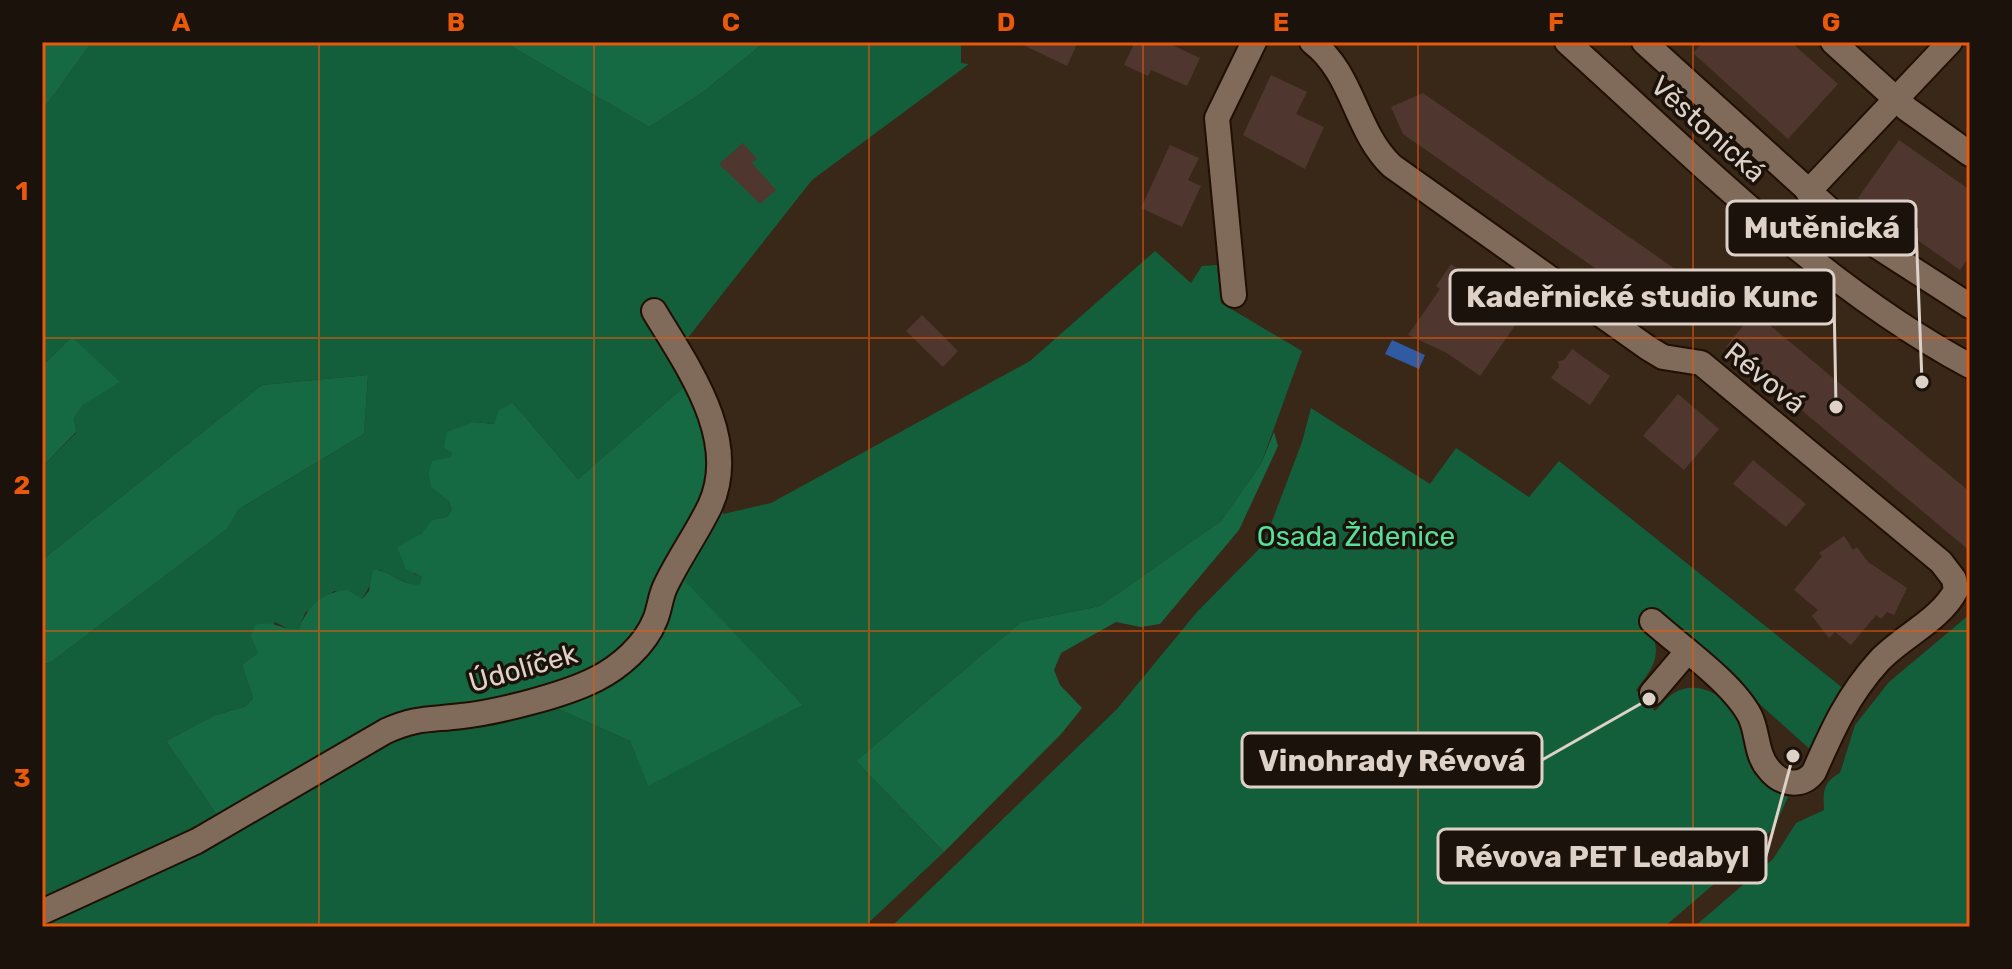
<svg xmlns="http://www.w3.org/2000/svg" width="2012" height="969" viewBox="0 0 2012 969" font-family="Rubik,sans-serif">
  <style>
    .green { fill: #135f3b }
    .forest { fill: #166a43 }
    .water { fill: #305aa2 }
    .building { fill: #4f372f }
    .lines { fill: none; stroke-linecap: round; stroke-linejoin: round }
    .minor-casing { stroke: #200f03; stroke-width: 28 }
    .minor { stroke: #806a5a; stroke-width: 24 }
    .grid { fill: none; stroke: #e8590c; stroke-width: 2; stroke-opacity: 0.55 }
    .labels { text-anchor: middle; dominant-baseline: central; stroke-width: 7; stroke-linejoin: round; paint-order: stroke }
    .street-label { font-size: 28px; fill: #ded1c8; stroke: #1a120b }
    .park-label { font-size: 28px; fill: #56df98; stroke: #1a120b }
    .leader { fill: none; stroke: #ded1c8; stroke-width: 3 }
    .callout-dot { fill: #ded1c8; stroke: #1a120b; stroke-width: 3 }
    .callout { fill: #1a120b; stroke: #ded1c8; stroke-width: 3 }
    .callout-label { font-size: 30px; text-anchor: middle; font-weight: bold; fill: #ded1c8 }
    .neatline { fill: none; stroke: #e8590c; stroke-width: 3 }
    .grid-label { font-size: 26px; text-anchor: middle; font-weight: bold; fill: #e8590c }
  </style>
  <rect width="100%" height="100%" fill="#392718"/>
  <!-- green -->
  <g class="green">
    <polygon points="92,42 504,42 649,127 703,92 765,42 961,42 961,63 969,64 812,180 679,349 691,381 578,479 513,403 494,424 474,422 449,449 453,454 452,509 447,517 433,520 421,534 414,574 423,577 420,584 412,585 379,570 362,599 334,591 305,613 299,629 292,631 275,622 259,653 242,665 253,698 246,706 213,716 166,741 219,818 42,902 42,665 51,662 227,529 239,509 364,434 368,375 262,385 42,560 42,467 76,433 74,418 84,404 72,337 42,366 42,111"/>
    <polygon points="1155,251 1191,283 1202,266 1217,265 1221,303 1302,351 1261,464 1221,521 1100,606 1021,622 856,761 944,852 864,927 42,927 42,921 409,730 547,704 630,741 648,785 803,705 684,581 723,514 771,503 1030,361"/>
    <path d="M1311 408 1430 484 1456 448 1529 497 1559 461 1844 689 1813 752 1657 612 1651 631C1663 657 1651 670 1636 690L1655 711C1661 705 1667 697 1674 693 1702 677 1733 701 1742 728 1748 744 1746 762 1757 776 1765 786 1776 792 1788 797L1775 826 1749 854 1664 927H891L1117 709 1197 612 1263 545 1302 442Z"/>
    <path d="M1970 614V927H1694L1773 859 1796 823 1824 810C1823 792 1823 782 1840 773L1855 725 1889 682Z"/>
  </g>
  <!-- forest -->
  <g class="forest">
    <polygon points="42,42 92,42 42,111"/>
    <polygon points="504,42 765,42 703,92 649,127"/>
    <polygon points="72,337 120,382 84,404 74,418 76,432 42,467 42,366"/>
    <polygon points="368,375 364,434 239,509 227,529 51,662 42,665 42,560 262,385"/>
    <path d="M691 381 723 514 685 581 803 705 648 786 630 741 547 704 481 727 409 730 219 818 166 741 213 716 246 706 253 698 242 665 258 653 251 636 255 625C277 619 283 632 299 629 307 607 322 592 347 590L362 599 369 591 373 570C390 570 403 587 420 584L422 577 406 569 397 547 421 534 432 520 447 517 452 509 449 501 431 487 429 473 432 461 451 457 452 453 444 447 447 432 474 422 494 424 499 410 513 403 578 479Z"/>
    <polygon points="1274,432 1278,446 1239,530 1160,624 1141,627 1116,622 1061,653 1054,670 1060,685 1082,708 1062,733 944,852 856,761 1021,622 1100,606 1221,521 1261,464"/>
  </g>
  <!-- water -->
  <polygon class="water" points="1392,340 1425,355 1419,369 1385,354"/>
  <!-- building -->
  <g class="building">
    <polygon points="1017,42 1078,42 1067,66"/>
    <polygon points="1135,42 1166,42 1200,58 1187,86 1151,70 1148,76 1124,65"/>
    <polygon points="1703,42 1791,42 1838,84 1788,139 1693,53"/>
    <polygon points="1271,75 1307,92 1296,114 1324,127 1305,169 1243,135"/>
    <polygon points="1423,93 1698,285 1672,322 1403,134 1391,107"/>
    <polygon points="1899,140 1970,190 1970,256 1960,270 1858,198"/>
    <polygon points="743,143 757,159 752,163 776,190 760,204 719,164"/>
    <polygon points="1170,145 1199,158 1188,180 1201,186 1182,227 1141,208"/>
    <polygon points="1451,264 1477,282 1478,294 1518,321 1480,376 1447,353 1408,335 1440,289 1436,286"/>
    <polygon points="1754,312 1970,492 1970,551 1726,347"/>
    <polygon points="922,315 958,351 943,367 906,331"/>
    <polygon points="1572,349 1610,376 1590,405 1551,378 1559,367 1558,361 1564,360"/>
    <polygon points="1678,394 1719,429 1684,470 1643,436"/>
    <polygon points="1753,460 1806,504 1786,527 1733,484"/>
    <polygon points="1844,536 1853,550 1857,547 1868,562 1907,588 1894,615 1887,612 1881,619 1876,615 1851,645 1835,632 1829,638 1812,616 1818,610 1794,590 1822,556 1819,553"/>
  </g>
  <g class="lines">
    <defs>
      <g id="minor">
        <path d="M1312 42C1354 74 1355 131 1392 166L1648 348 1663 357 1701 363 1941 562 1954 579 1956 590C1940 621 1902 636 1879 661 1848 695 1832 731 1814 772 1801 789 1780 784 1768 768 1756 755 1758 732 1750 716 1733 683 1681 647 1652 621"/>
        <path d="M1567 42C1694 156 1818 284 1970 366"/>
        <polyline points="1644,42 1852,230 1970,306"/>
        <polyline points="1833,42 1907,109 1970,154"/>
        <polyline points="1808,192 1950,42"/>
        <polyline points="1234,295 1217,118 1254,42"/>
        <polyline points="1652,693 1687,652"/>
        <path d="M42 912 197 841 386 731C417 717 430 720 462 716 498 712 565 695 596 679 620 667 645 645 655 620 660 609 660 596 666 585 679 558 697 533 710 506 741 439 687 366 654 311"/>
      </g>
    </defs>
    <!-- minor casing -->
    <use href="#minor" class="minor-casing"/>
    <!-- minor -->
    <use href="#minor" class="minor"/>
  </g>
  <!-- grid -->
  <path class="grid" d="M319 42V927M594 42V927M869 42V927M1143 42V927M1418 42V927M1693 42V927M42 338H1970M42 631H1970"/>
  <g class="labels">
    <!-- street labels -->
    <g class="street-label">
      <text transform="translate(1708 129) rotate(42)">Věstonická</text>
      <text transform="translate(1765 378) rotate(39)">Révová</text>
      <text transform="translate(523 668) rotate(-16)">Údolíček</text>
    </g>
    <!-- park labels -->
    <g class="park-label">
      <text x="1356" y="536">Osada Židenice</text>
    </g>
  </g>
  <!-- callouts -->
  <path class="leader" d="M1922 382L1916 228M1836 407L1834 297M1649 699L1542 760M1793 756L1766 856"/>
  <g class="callout-dot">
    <circle cx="1922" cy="382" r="8"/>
    <circle cx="1836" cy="407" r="8"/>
    <circle cx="1649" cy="699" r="8"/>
    <circle cx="1793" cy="756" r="8"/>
  </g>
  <g class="callout">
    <rect x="1727" y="201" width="189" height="54" rx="8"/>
    <rect x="1450" y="270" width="384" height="54" rx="8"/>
    <rect x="1242" y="733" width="300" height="54" rx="8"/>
    <rect x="1438" y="829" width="328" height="54" rx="8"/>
  </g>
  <g class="callout-label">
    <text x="1822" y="238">Mutěnická</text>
    <text x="1642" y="307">Kadeřnické studio Kunc</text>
    <text x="1392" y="771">Vinohrady Révová</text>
    <text x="1602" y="867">Révova PET Ledabyl</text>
  </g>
  <!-- border -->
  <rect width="2012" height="969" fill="none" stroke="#1a120b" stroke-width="88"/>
  <rect x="44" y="44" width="1924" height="881" class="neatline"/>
  <g class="grid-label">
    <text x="181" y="31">A</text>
    <text x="456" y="31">B</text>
    <text x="731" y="31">C</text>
    <text x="1006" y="31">D</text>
    <text x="1281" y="31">E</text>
    <text x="1556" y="31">F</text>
    <text x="1831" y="31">G</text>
    <text x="22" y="200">1</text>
    <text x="22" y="494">2</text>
    <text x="22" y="787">3</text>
  </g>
</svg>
